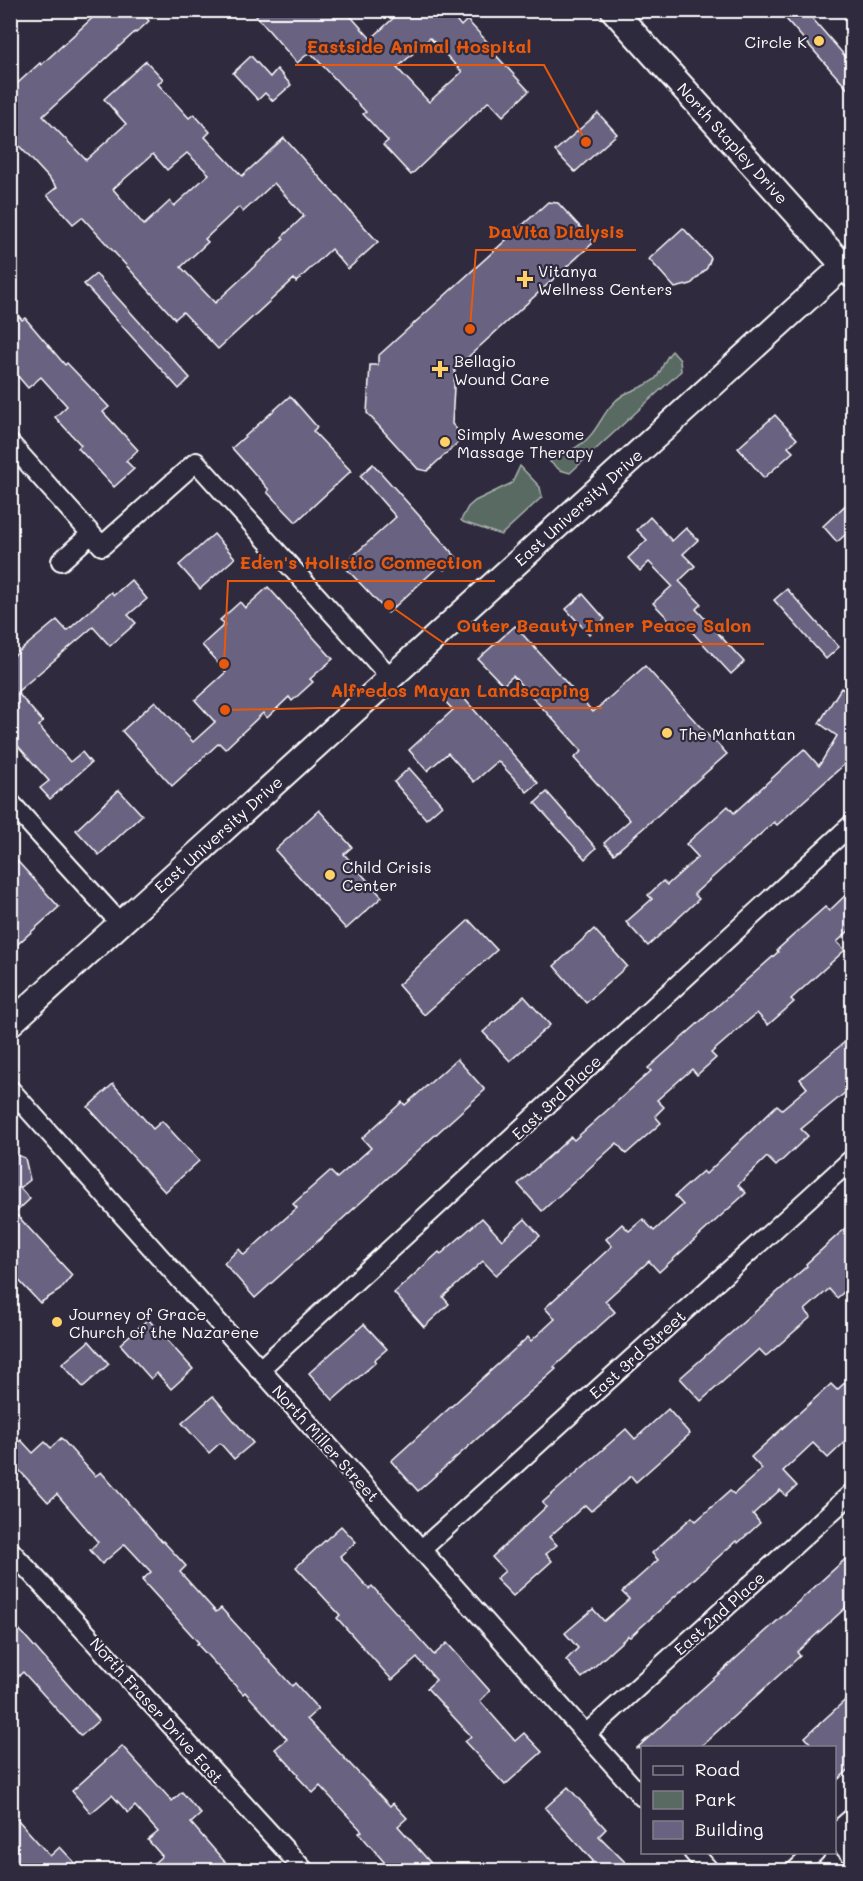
<svg xmlns="http://www.w3.org/2000/svg" width="863" height="1881" viewBox="0 0 863 1881" font-family="Mali,sans-serif">
  <style>
    .green { fill: #596a62; stroke: #acb4b0; stroke-width: 1.5 }
    .building { fill: #696281; stroke: #fff; stroke-width: 1.5; fill-rule: evenodd }
    .lines { fill: none; stroke-linecap: round; stroke-linejoin: round }
    .street-casing { stroke: #fff; stroke-width: 22 }
    .secondary-casing { stroke: #fff; stroke-width: 28 }
    .street { stroke: #2f2a3d; stroke-width: 18 }
    .secondary { stroke: #2f2a3d; stroke-width: 24 }
    .poi-dot { fill: #ffd166; stroke: #2f2a3d; stroke-width: 2 }
    .labels { text-anchor: middle; dominant-baseline: central; stroke-width: 4.5; stroke-linejoin: round; paint-order: stroke }
    .poi-label { font-size: 16px; fill: #fff; stroke: #2f2a3d; text-anchor: start }
    .street-label { font-size: 16px; fill: #fff; stroke: #2f2a3d }
    .leader { fill: none; stroke: #e8590c; stroke-width: 2 }
    .callout-dot { fill: #e8590c; stroke: #2f2a3d; stroke-width: 2 }
    .callout-label { font-size: 18px; text-anchor: middle; font-weight: bold; fill: #e8590c; stroke: #2f2a3d; stroke-width: 4.5; stroke-linejoin: round; paint-order: stroke }
  </style>
  <rect width="100%" height="100%" fill="#2f2a3d"/>
  <filter id="ink" filterUnits="userSpaceOnUse"><feTurbulence type="fractalNoise" baseFrequency=".0167" numOctaves="2"/><feDisplacementMap in="SourceGraphic" scale="12" xChannelSelector="R" yChannelSelector="G"/><feConvolveMatrix kernelMatrix="1 2 1 2 8 2 1 2 1" color-interpolation-filters="sRGB"/></filter>
  <g filter="url(#ink)">
    <!-- green -->
    <g class="green">
      <path d="M672 351 680 360 681 371 570 473 560 470 550 462C559 453 568 453 578 446 599 434 602 408 623 395 633 389 647 387 656 378 663 369 663 360 672 351Z"/>
      <polygon points="520,466 540,487 542,497 501,535 463,522 461,520 468,507 475,501 512,483"/>
    </g>
    <!-- building -->
    <g class="building">
      <path d="M101 10H140L149 21 136 33 135 32 43 116 86 160 126 124 104 99 146 61 163 79 158 84 189 118 194 114 210 132 205 137 242 176 284 138 378 242 348 269 331 249 296 282 294 279 218 349 183 312 175 319 82 217 73 224 47 195 57 187 10 136V90L40 63 41 65ZM187 153 209 174 174 206 170 201 144 225 113 189 153 154 167 170ZM274 183 304 216 282 237 284 239 215 303 181 267 208 242 205 239 239 207 243 212Z"/>
      <path d="M251 10H345L371 39 402 10H448L461 26 467 20 493 48 491 50 529 91 503 116 489 101 411 175 383 145 388 141 363 114 366 112 310 52 297 63ZM430 38 462 72 429 102 397 68Z"/>
      <polygon points="795,10 805,10 852,64 852,94 786,19"/>
      <polygon points="251,56 270,77 277,69 291,85 273,101 265,93 258,100 233,73"/>
      <polygon points="598,113 617,134 575,172 555,151"/>
      <polygon points="548,202 558,203 594,242 455,369 452,424 464,437 427,471 418,469 367,413 370,365 378,365 378,356"/>
      <polygon points="683,228 711,258 707,268 691,284 675,288 649,259"/>
      <polygon points="96,274 190,378 179,389 84,284"/>
      <polygon points="10,306 22,320 25,318 65,365 67,363 109,407 103,412 138,450 126,461 134,469 114,487 78,448 81,445 55,417 67,406 41,377 28,388 10,367"/>
      <polygon points="290,396 317,427 313,431 351,471 296,522 267,492 269,490 232,448"/>
      <polygon points="775,415 797,439 788,447 793,452 764,478 738,448"/>
      <polygon points="373,464 457,558 444,570 440,565 388,613 343,565 396,517 360,476"/>
      <polygon points="852,499 852,529 837,542 823,526"/>
      <polygon points="650,517 672,541 686,528 698,540 683,554 695,566 679,581 701,604 696,609 744,662 731,674 683,622 677,628 653,603 672,586 649,562 640,571 628,558 647,540 637,530"/>
      <polygon points="214,534 235,558 200,589 179,565"/>
      <polygon points="131,580 147,599 128,615 136,623 110,646 93,627 17,692 43,722 39,726 70,762 82,752 91,763 50,799 40,788 49,781 10,737 10,659 57,620 67,631 111,592 114,595"/>
      <polygon points="268,587 333,659 310,679 313,682 292,701 289,697 267,718 263,713 225,749 219,743 172,786 122,731 155,701 193,742 215,722 195,700 226,672 202,645 225,624 220,620 240,602 245,608"/>
      <polygon points="787,589 839,647 826,659 774,600"/>
      <polygon points="583,594 605,619 589,634 566,609"/>
      <polygon points="515,626 593,712 645,666 715,743 716,742 727,754 614,854 604,843 630,820 574,758 582,751 513,676 503,685 478,659"/>
      <polygon points="455,688 538,783 527,792 498,761 474,782 448,753 427,771 409,750 453,710 443,699"/>
      <polygon points="841,688 852,695 852,705 848,713 850,716 852,711 852,767 846,763 777,825 774,822 694,894 699,899 648,946 626,922 652,899 648,895 663,881 667,885 698,857 686,844 728,806 734,813 804,749 819,766 837,736 819,723"/>
      <polygon points="409,768 442,805 426,819 394,782"/>
      <polygon points="119,790 142,815 99,855 76,830"/>
      <polygon points="547,792 596,848 585,859 535,803"/>
      <polygon points="319,810 352,847 344,854 382,897 346,929 275,850"/>
      <polygon points="10,853 59,907 10,951"/>
      <polygon points="852,889 852,928 837,942 845,950 791,999 794,1002 768,1025 757,1013 711,1053 716,1058 697,1075 692,1069 657,1100 664,1107 655,1116 661,1123 626,1154 617,1143 542,1211 518,1184 571,1137 574,1140 651,1071 648,1068 778,952 777,950 825,907 829,911"/>
      <polygon points="469,920 497,950 424,1015 398,985"/>
      <polygon points="594,929 627,966 586,1003 554,966"/>
      <polygon points="524,996 550,1025 510,1061 483,1032"/>
      <polygon points="852,1036 852,1087 801,1129 808,1136 776,1166 767,1157 738,1185 746,1193 659,1272 649,1261 605,1301 615,1312 554,1367 556,1369 418,1491 391,1461 528,1337 531,1341 555,1319 545,1308 612,1246 606,1239 622,1224 629,1231 643,1219 654,1231 683,1205 675,1196 703,1171 706,1174 777,1105 782,1109 807,1088 800,1079"/>
      <polygon points="457,1059 485,1090 255,1298 224,1263 239,1249 244,1255 297,1208 293,1204 330,1171 337,1178 371,1148 362,1138 402,1102 405,1105"/>
      <polygon points="113,1084 153,1129 162,1121 199,1161 165,1192 88,1107"/>
      <polygon points="10,1152 25,1158 30,1180 20,1188 30,1199 15,1213 72,1275 60,1290 40,1303 10,1271"/>
      <polygon points="482,1218 502,1240 525,1219 540,1236 496,1275 483,1261 443,1297 449,1304 424,1327 394,1293 439,1252 441,1254"/>
      <polygon points="852,1222 852,1301 844,1292 837,1298 829,1289 805,1310 811,1317 766,1356 759,1349 701,1401 680,1378 807,1266 806,1264"/>
      <polygon points="148,1319 193,1369 171,1389 157,1373 151,1379 120,1344"/>
      <polygon points="364,1324 387,1349 374,1360 376,1362 333,1400 309,1373"/>
      <polygon points="89,1341 109,1364 83,1387 62,1364"/>
      <polygon points="852,1376 852,1435 828,1458 813,1443 783,1471 797,1486 786,1496 780,1490 753,1514 760,1523 738,1543 736,1541 630,1637 628,1636 582,1678 566,1660 578,1648 565,1633 593,1609 604,1621 629,1599 622,1592 658,1560 652,1553 692,1517 696,1521 730,1491 734,1494 762,1469 751,1457 831,1384 837,1390"/>
      <polygon points="213,1396 253,1443 234,1459 220,1443 209,1453 182,1423"/>
      <polygon points="668,1409 690,1434 636,1482 631,1476 591,1511 585,1505 549,1537 557,1545 546,1554 552,1561 513,1596 496,1579 505,1571 492,1557 546,1507 542,1503 626,1429 635,1439"/>
      <polygon points="61,1438 95,1476 101,1472 162,1542 163,1541 186,1566 180,1572 216,1612 221,1608 292,1686 295,1683 318,1709 307,1719 390,1806 393,1803 407,1818 398,1826 437,1870 391,1870 359,1833 362,1831 320,1786 313,1793 297,1776 298,1774 275,1749 287,1739 245,1692 243,1694 197,1644 199,1643 142,1580 151,1572 125,1544 102,1564 90,1550 98,1542 57,1494 48,1502 10,1460 10,1449 21,1440 33,1453 45,1442 51,1448"/>
      <polygon points="341,1526 356,1542 340,1556 369,1589 372,1586 434,1655 447,1643 490,1691 480,1701 515,1741 524,1733 542,1752 505,1785 465,1742 471,1736 427,1688 436,1680 417,1658 392,1680 337,1618 340,1615 296,1567"/>
      <polygon points="852,1553 852,1602 797,1652 800,1656 755,1697 699,1748 637,1748"/>
      <polygon points="10,1619 99,1720 81,1736 23,1672 10,1684"/>
      <polygon points="852,1694 852,1767 834,1783 834,1748 814,1748 805,1737"/>
      <polygon points="122,1746 172,1801 182,1792 201,1814 191,1823 232,1870 146,1870 162,1856 148,1840 158,1832 135,1806 128,1813 112,1795 91,1813 72,1791"/>
      <polygon points="568,1787 606,1829 599,1836 633,1870 583,1870 593,1861 545,1808"/>
      <polygon points="10,1811 50,1856 60,1847 75,1863 67,1870 10,1870"/>
    </g>
    <g class="lines">
      <defs>
        <g id="street">
          <polyline points="10,443 102,546 196,462 390,677"/>
          <polyline points="61,561 91,534"/>
          <polyline points="10,802 120,923"/>
          <polyline points="10,1089 642,1797"/>
          <polyline points="259,1370 852,824"/>
          <polyline points="422,1549 852,1159"/>
          <polyline points="10,1550 304,1870"/>
          <polyline points="586,1734 852,1493"/>
          <polyline points="834,1834 852,1818"/>
          <polyline points="834,1836 852,1856"/>
          <polyline points="693,1852 709,1870"/>
          <polyline points="796,1870 815,1852"/>
        </g>
        <g id="secondary">
          <polyline points="613,10 852,275"/>
          <polyline points="10,1024 852,258"/>
        </g>
      </defs>
      <!-- street casing -->
      <use href="#street" class="street-casing"/>
      <!-- secondary casing -->
      <use href="#secondary" class="secondary-casing"/>
      <!-- street -->
      <use href="#street" class="street"/>
      <!-- secondary -->
      <use href="#secondary" class="secondary"/>
    </g>
  </g>
  <!-- markers -->
  <g class="poi-dot">
    <circle cx="819" cy="41" r="6"/>
    <path d="M522 270h6v6h6v6h-6v6h-6v-6h-6v-6h6z"/>
    <path d="M437 360h6v6h6v6h-6v6h-6v-6h-6v-6h6z"/>
    <circle cx="445" cy="442" r="6"/>
    <circle cx="667" cy="733" r="6"/>
    <circle cx="330" cy="875" r="6"/>
    <circle cx="57" cy="1322" r="6"/>
  </g>
  <g class="labels">
    <!-- poi labels -->
    <g class="poi-label">
      <text x="807" y="41" text-anchor="end">Circle K</text>
      <text x="538" y="270">Vitanya<tspan x="538" dy="18">Wellness Centers</tspan></text>
      <text x="454" y="360">Bellagio<tspan x="454" dy="18">Wound Care</tspan></text>
      <text x="457" y="433">Simply Awesome<tspan x="457" dy="18">Massage Therapy</tspan></text>
      <text x="679" y="733">The Manhattan</text>
      <text x="342" y="866">Child Crisis<tspan x="342" dy="18">Center</tspan></text>
      <text x="69" y="1313">Journey of Grace<tspan x="69" dy="18">Church of the Nazarene</tspan></text>
    </g>
    <!-- street labels -->
    <g class="street-label">
      <text transform="translate(733 143) rotate(48)">North Stapley Drive</text>
      <text transform="translate(578 507) rotate(-42)">East University Drive</text>
      <text transform="translate(218 834) rotate(-42)">East University Drive</text>
      <text transform="translate(556 1097) rotate(-43)">East 3rd Place</text>
      <text transform="translate(637 1354) rotate(-42)">East 3rd Street</text>
      <text transform="translate(326 1443) rotate(48)">North Miller Street</text>
      <text transform="translate(719 1613) rotate(-42)">East 2nd Place</text>
      <text transform="translate(157 1710) rotate(48)">North Fraser Drive East</text>
    </g>
  </g>
  <!-- callouts -->
  <path class="leader" d="M586 142L544 65H295M470 329L476 250H636M224 664L228 581H495M389 605L445 644H764M225 710L319 708H602"/>
  <g class="callout-dot">
    <circle cx="586" cy="142" r="6"/>
    <circle cx="470" cy="329" r="6"/>
    <circle cx="224" cy="664" r="6"/>
    <circle cx="389" cy="605" r="6"/>
    <circle cx="225" cy="710" r="6"/>
  </g>
  <g class="callout-label">
    <text x="419" y="53">Eastside Animal Hospital</text>
    <text x="556" y="238">DaVita Dialysis</text>
    <text x="361" y="569">Eden's Holistic Connection</text>
    <text x="604" y="632">Outer Beauty Inner Peace Salon</text>
    <text x="460" y="697">Alfredos Mayan Landscaping</text>
  </g>
  <!-- margin -->
  <rect width="863" height="1881" fill="none" stroke="#2f2a3d" stroke-width="36"/>
  <rect x="18" y="18" width="827" height="1845" fill="none" stroke="#fff" stroke-width="2" filter="url(#ink)"/>
  <!-- legend -->
  <rect x="641" y="1746" width="195" height="108" fill="#2f2a3d" stroke="#827f8b" stroke-width="1.5"/>
  <rect x="653" y="1766" width="30" height="9" fill="#2f2a3d" stroke="#827f8b" stroke-width="1.5"/>
  <text x="695" y="1776" font-size="18" fill="#ffffff">Road</text>
  <rect x="653" y="1791" width="30" height="18" fill="#596a62" stroke="#827f8b" stroke-width="1.5"/>
  <text x="695" y="1806" font-size="18" fill="#ffffff">Park</text>
  <rect x="653" y="1821" width="30" height="18" fill="#696281" stroke="#827f8b" stroke-width="1.5"/>
  <text x="695" y="1836" font-size="18" fill="#ffffff">Building</text>
</svg>
